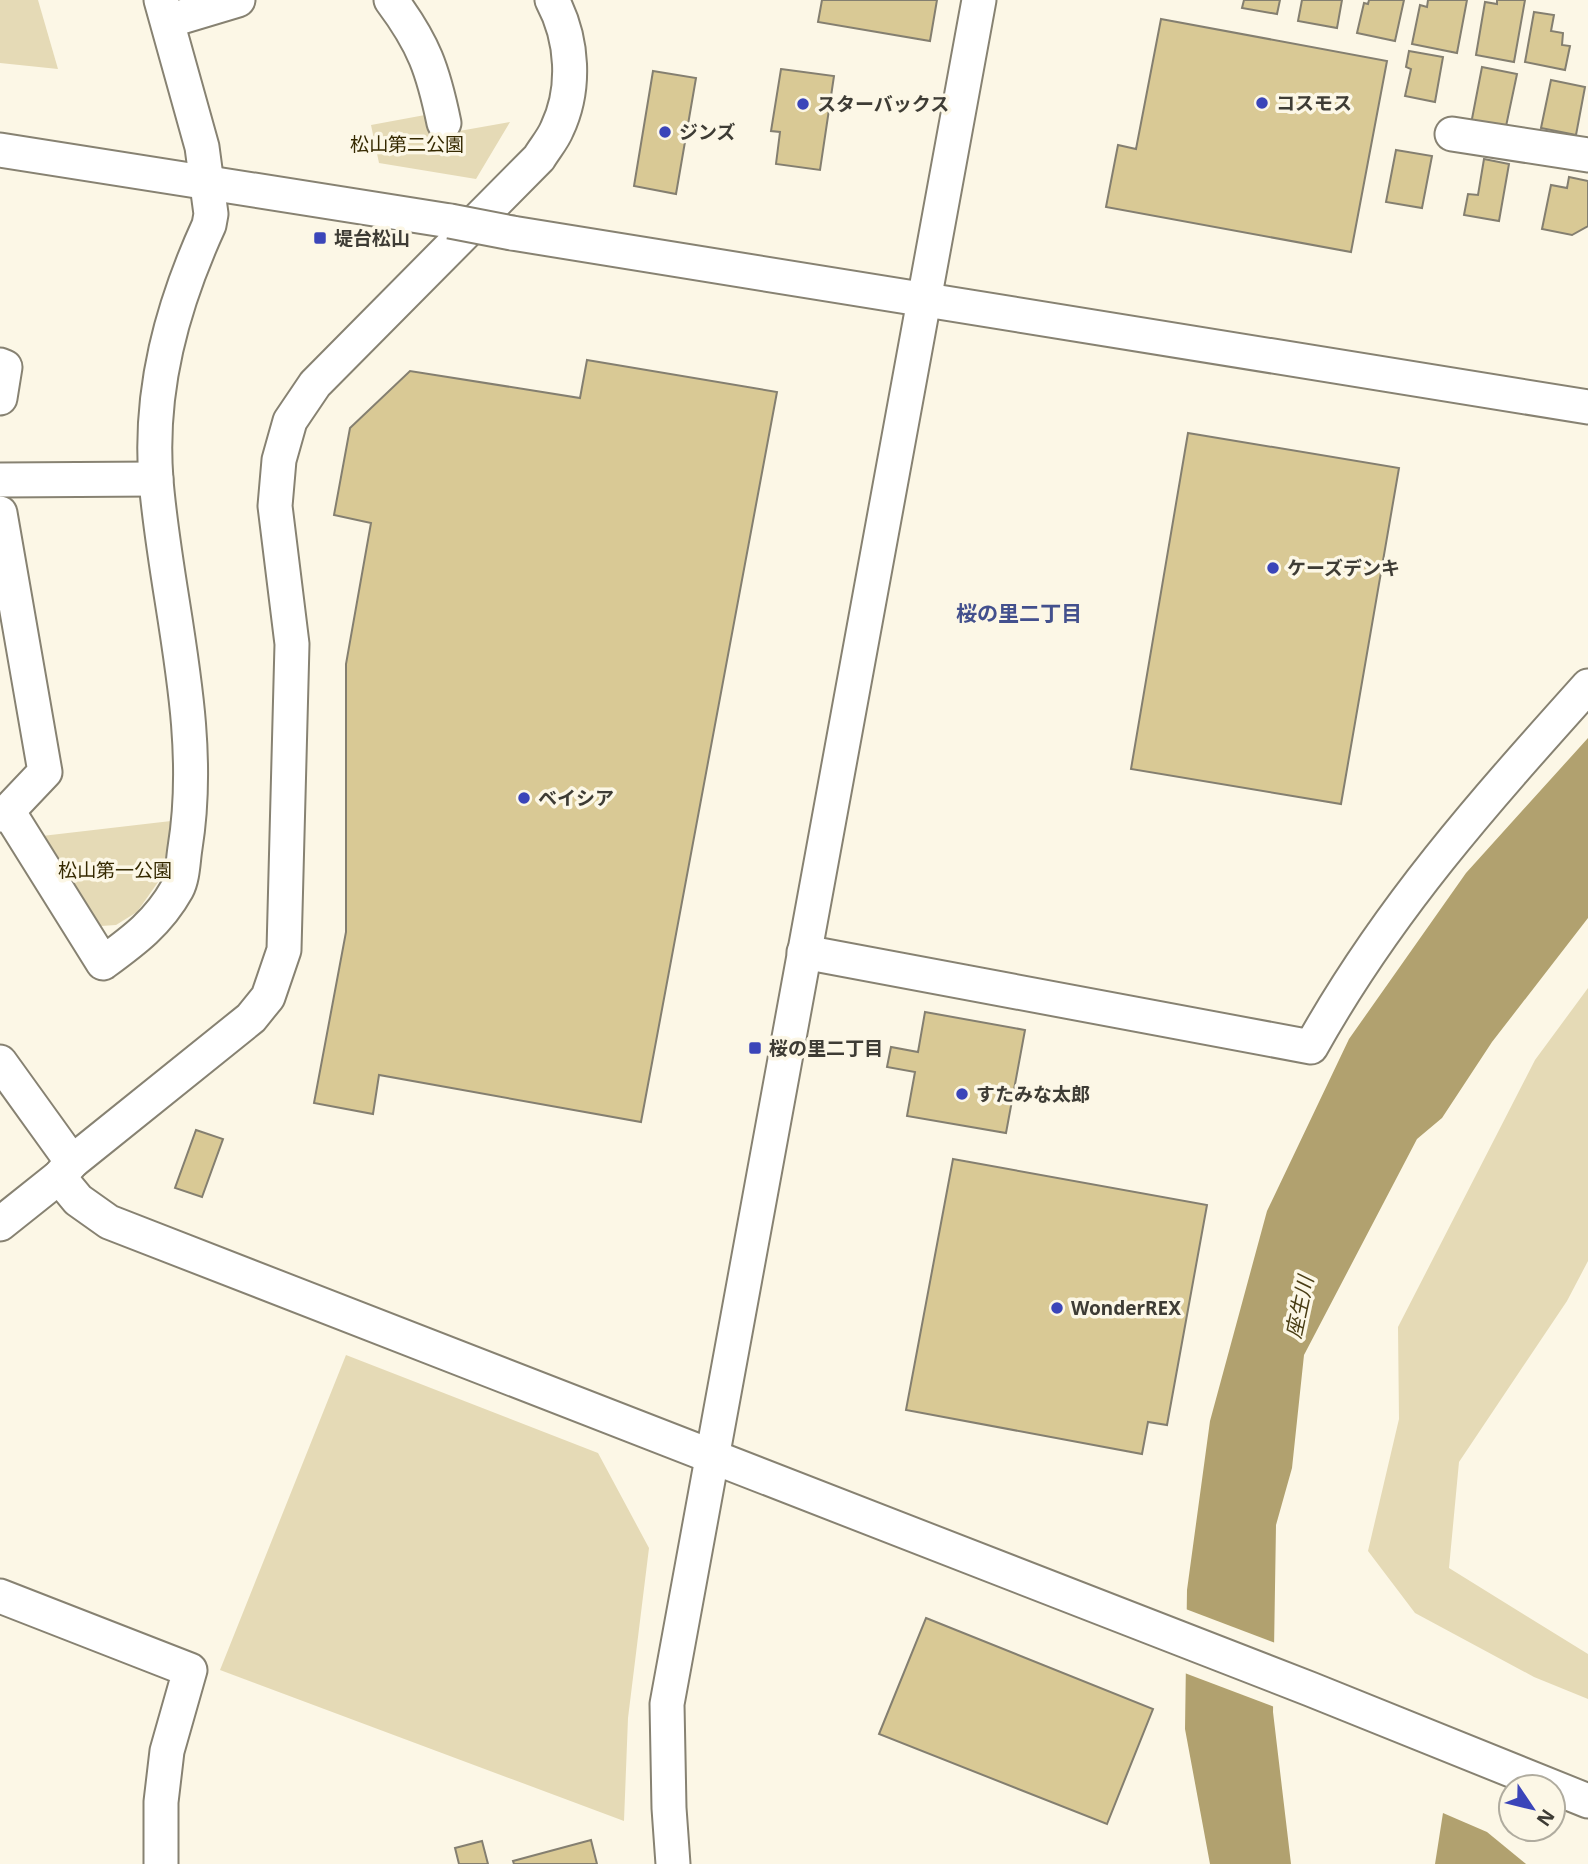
<svg xmlns="http://www.w3.org/2000/svg" width="1588" height="1864" viewBox="0 0 1588 1864" font-family="'Noto Sans','Noto Sans JP',sans-serif">
  <style>
    .green { fill: #e5dab6 }
    .water { fill: #b1a16f }
    .pier { fill: #fcf7e6 }
    .building { fill: #d9c995; stroke: #847f70; stroke-width: 2 }
    .lines { fill: none; stroke-linecap: round; stroke-linejoin: round }
    .minor-casing { stroke: #878272; stroke-width: 37 }
    .minor { stroke: #fff; stroke-width: 33 }
    .minor-bridge-casing { stroke: #878272; stroke-width: 37; stroke-linecap: butt }
    .minor-bridge { stroke: #fff; stroke-width: 33 }
    .poi-dot { fill: #3b45b9; stroke: #fcf7e6; stroke-width: 2.5 }
    .labels { text-anchor: middle; dominant-baseline: central; stroke-width: 7; stroke-linejoin: round; paint-order: stroke }
    .poi-label { font-size: 19px; font-weight: bold; fill: #3e3c35; stroke: #fcf7e6; text-anchor: start }
    .park-label { font-size: 19px; fill: #352900; stroke: #fcf7e6 }
    .neighbourhood-label { font-size: 21px; font-weight: bold; fill: #43508d; stroke: #fcf7e6 }
    .water-label { font-size: 21px; font-style: italic; fill: #493d14; stroke: #fcf7e6 }
  </style>
  <rect width="100%" height="100%" fill="#fcf7e6"/>
  <!-- green -->
  <g class="green">
    <polygon points="0,0 38,0 58,69 0,63"/>
    <polygon points="425,115 431,136 510,122 476,179 379,163 371,125"/>
    <polygon points="171,821 163,875 137,912 116,925 101,926 42,836"/>
    <polygon points="1588,988 1588,1261 1567,1301 1459,1462 1449,1568 1588,1654 1588,1699 1534,1677 1415,1613 1368,1551 1399,1419 1398,1327 1535,1060"/>
    <polygon points="346,1355 598,1453 649,1548 628,1718 624,1821 220,1670"/>
  </g>
  <!-- water -->
  <g class="water">
    <polygon points="1588,738 1588,918 1492,1042 1442,1118 1417,1139 1304,1355 1292,1468 1276,1525 1273,1712 1291,1864 1210,1864 1185,1729 1187,1590 1210,1421 1267,1211 1349,1039 1466,873"/>
    <polygon points="1443,1813 1487,1832 1526,1864 1435,1864"/>
  </g>
  <!-- pier -->
  <polygon class="pier" points="1183,1608 1278,1644 1277,1708 1182,1672"/>
  <!-- building -->
  <g class="building">
    <polygon points="822,0 937,0 930,41 818,22"/>
    <polygon points="1244,0 1280,0 1277,14 1242,8"/>
    <polygon points="1302,0 1342,0 1337,28 1298,21"/>
    <polygon points="1369,0 1404,0 1395,41 1357,33 1364,3 1368,4"/>
    <polygon points="1428,0 1467,0 1457,53 1412,44 1420,5 1427,7"/>
    <polygon points="1497,0 1525,0 1514,62 1476,55 1485,2 1497,4"/>
    <polygon points="1534,12 1554,15 1551,31 1563,33 1562,45 1570,46 1565,70 1525,62"/>
    <polygon points="1161,19 1387,61 1351,252 1106,207 1118,145 1136,149"/>
    <polygon points="1409,51 1443,57 1435,102 1405,96 1411,69 1406,67"/>
    <polygon points="1482,67 1517,74 1505,131 1471,124"/>
    <polygon points="781,69 834,76 820,170 776,164 780,132 771,131"/>
    <polygon points="653,71 696,78 676,194 634,186"/>
    <polygon points="1551,80 1585,87 1576,135 1541,128"/>
    <polygon points="1396,150 1432,156 1422,208 1386,202"/>
    <polygon points="1484,159 1509,164 1499,221 1464,215 1468,194 1478,195"/>
    <polygon points="1569,177 1588,181 1588,226 1572,235 1542,229 1551,185 1567,188"/>
    <polygon points="587,360 777,392 641,1122 379,1075 373,1114 314,1103 346,932 346,664 371,523 334,515 350,428 410,371 580,398"/>
    <polygon points="1188,433 1399,468 1341,804 1131,769"/>
    <polygon points="925,1012 1025,1030 1006,1133 907,1116 915,1072 887,1067 891,1047 918,1052"/>
    <polygon points="196,1130 223,1139 202,1197 175,1188"/>
    <polygon points="953,1159 1207,1205 1167,1425 1148,1422 1142,1454 906,1410"/>
    <polygon points="926,1618 1153,1709 1107,1824 879,1734"/>
    <polygon points="591,1840 597,1864 514,1864 513,1861"/>
    <polygon points="482,1841 488,1864 459,1864 455,1848"/>
  </g>
  <g class="lines">
    <defs>
      <g id="minor">
        <path d="M391 0C424 44 433 70 444 123"/>
        <polyline points="168,21 238,0"/>
        <polyline points="1452,134 1588,155"/>
        <polyline points="0,150 450,221"/>
        <polyline points="512,233 1588,407"/>
        <polyline points="0,365 5,367 0,398"/>
        <polyline points="0,480 156,479"/>
        <polyline points="0,513 45,772 8,811 0,815"/>
        <path d="M8 811 103 963C133 941 158 923 177 889 183 878 183 860 185 848 205 725 166 602 156 480 149 390 172 306 209 225L211 214 202 147 161 0"/>
        <path d="M804 952 1311 1047C1388 909 1484 802 1588 686"/>
        <polyline points="0,1062 72,1162"/>
        <polyline points="59,1177 78,1200 109,1222 1310,1689 1588,1801"/>
        <path d="M0 1224 59 1177 72 1162 251 1018 268 997 284 950 292 644 275 506 279 460 290 421 315 384 539 158C545 148 553 139 557 129 576 89 573 39 552 0"/>
        <polyline points="0,1596 190,1670 167,1751 161,1802 161,1864"/>
        <polyline points="673,1864 669,1808 667,1704 979,0"/>
      </g>
    </defs>
    <!-- minor casing -->
    <use href="#minor" class="minor-casing"/>
    <!-- minor -->
    <use href="#minor" class="minor"/>
    <defs>
      <polyline id="minor-bridge" points="450,221 512,233"/>
    </defs>
    <!-- minor-bridge casing -->
    <use href="#minor-bridge" class="minor-bridge-casing"/>
    <!-- minor-bridge -->
    <use href="#minor-bridge" class="minor-bridge"/>
  </g>
  <!-- markers -->
  <g class="poi-dot">
    <circle cx="1262" cy="103" r="7"/>
    <circle cx="803" cy="104" r="7"/>
    <circle cx="665" cy="132" r="7"/>
    <rect x="313" y="231" width="14" height="14" rx="3.5"/>
    <circle cx="1273" cy="568" r="7"/>
    <circle cx="524" cy="798" r="7"/>
    <rect x="748" y="1041" width="14" height="14" rx="3.5"/>
    <circle cx="962" cy="1094" r="7"/>
    <circle cx="1057" cy="1308" r="7"/>
  </g>
  <g class="labels">
    <!-- poi labels -->
    <g class="poi-label">
      <text x="1276" y="103">コスモス</text>
      <text x="817" y="104">スターバックス</text>
      <text x="679" y="132">ジンズ</text>
      <text x="334" y="238">堤台松山</text>
      <text x="1287" y="568">ケーズデンキ</text>
      <text x="538" y="798">ベイシア</text>
      <text x="769" y="1048">桜の里二丁目</text>
      <text x="976" y="1094">すたみな太郎</text>
      <text x="1071" y="1308">WonderREX</text>
    </g>
    <!-- park labels -->
    <g class="park-label">
      <text x="407" y="144">松山第二公園</text>
      <text x="115" y="870">松山第一公園</text>
    </g>
    <!-- neighbourhood labels -->
    <g class="neighbourhood-label">
      <text x="1019" y="613">桜の里二丁目</text>
    </g>
    <!-- water labels -->
    <g class="water-label">
      <text transform="translate(1299 1307) rotate(-78)">座生川</text>
    </g>
  </g>
  <!-- north arrow -->
  <g transform="translate(1532 1808) rotate(125)"><circle r="33" fill="#fcf7e6" stroke="#b0ac9f" stroke-width="2"/>
  <path d="M0-5L12 26L0 18L-12 26Z" fill="#3b45b9"/>
  <text y="-10" font-size="19" font-weight="bold" text-anchor="middle" fill="#3e3c35">N</text>
  </g>
</svg>
